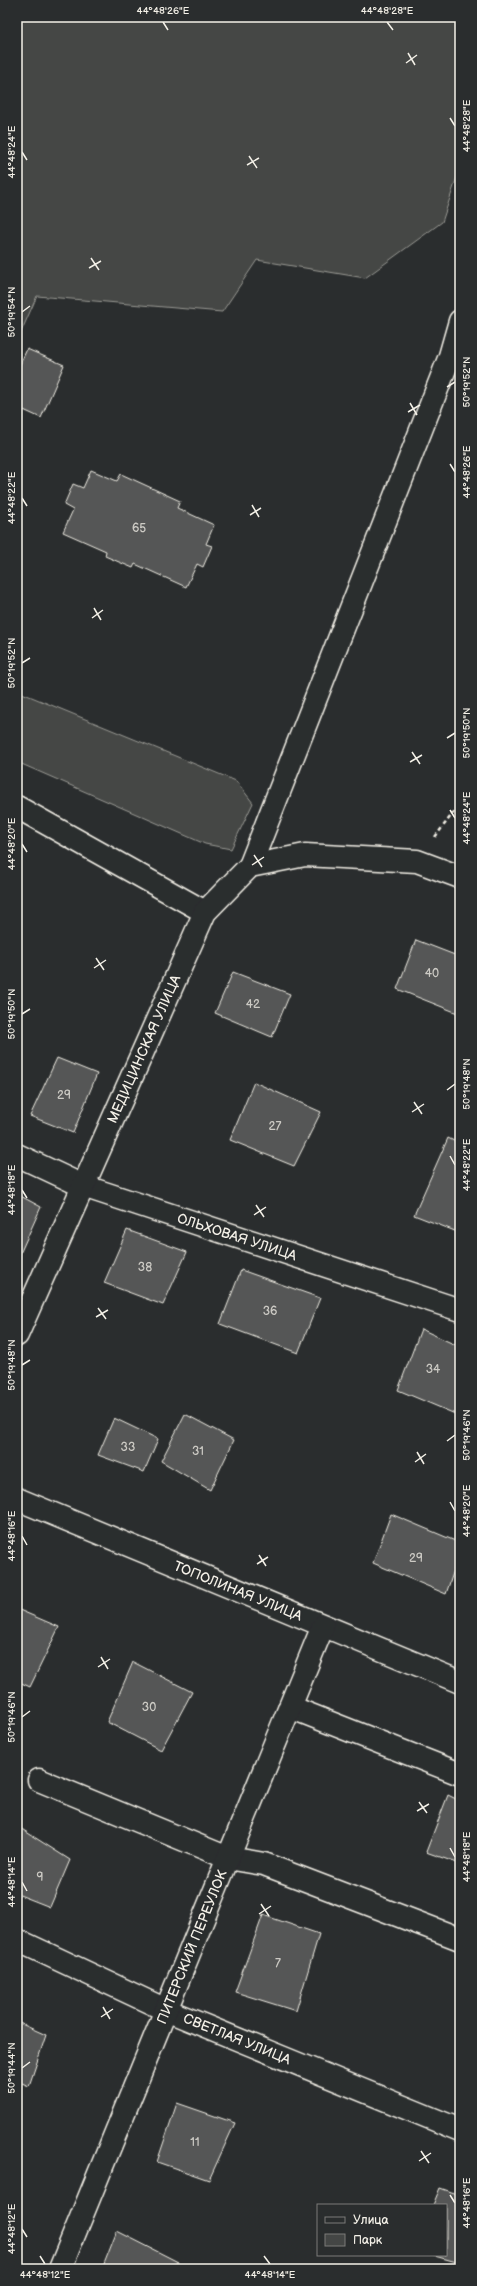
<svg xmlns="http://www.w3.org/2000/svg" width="477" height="2286" viewBox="0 0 477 2286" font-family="'Balsamiq Sans',sans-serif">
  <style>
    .green { fill: #444645; stroke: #9c9c96 }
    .building { fill: #555756; stroke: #f4f1e8 }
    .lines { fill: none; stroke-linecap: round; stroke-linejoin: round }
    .minor-casing { stroke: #f4f1e8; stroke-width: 25 }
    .path { stroke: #f4f1e8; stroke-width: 2.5; stroke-dasharray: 4 3; stroke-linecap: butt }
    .minor { stroke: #2a2d2e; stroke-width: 22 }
    .ticks { fill: none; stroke: #f4f1e8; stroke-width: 1.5 }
    .labels { text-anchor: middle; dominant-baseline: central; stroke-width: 3.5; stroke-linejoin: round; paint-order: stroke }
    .number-label { font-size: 12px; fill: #cccac4 }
    .street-label { font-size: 14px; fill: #f4f1e8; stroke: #2a2d2e }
    .neatline { fill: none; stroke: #f4f1e8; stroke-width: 1.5 }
    .ticks-label { font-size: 10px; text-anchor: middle; fill: #f4f1e8 }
  </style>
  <rect width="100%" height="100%" fill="#2a2d2e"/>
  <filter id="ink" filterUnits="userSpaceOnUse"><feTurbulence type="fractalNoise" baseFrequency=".025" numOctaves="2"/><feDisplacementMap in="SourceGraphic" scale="8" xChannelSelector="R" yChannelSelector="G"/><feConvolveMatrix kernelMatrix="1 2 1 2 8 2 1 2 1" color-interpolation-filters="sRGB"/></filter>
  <g filter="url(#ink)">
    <!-- green -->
    <g class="green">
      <polygon points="17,17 460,17 460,168 442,222 365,278 257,260 222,312 37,296 17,341"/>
      <polygon points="17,691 236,781 253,803 231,849 205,844 17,762"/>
    </g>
    <!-- building -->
    <g class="building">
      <polygon points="27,349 64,365 41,418 17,407 17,371"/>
      <polygon points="91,470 117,481 121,474 180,501 177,508 214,525 206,544 212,546 203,567 197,564 186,587 135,564 133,568 105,556 106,551 63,532 73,510 64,505 73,484 83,488"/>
      <polygon points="416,940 460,957 460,1014 397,989"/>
      <polygon points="233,972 290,994 272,1037 215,1013"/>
      <polygon points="57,1058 97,1074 73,1133 30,1116"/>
      <polygon points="254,1082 321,1112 294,1166 230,1140"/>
      <polygon points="448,1138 460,1144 460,1233 414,1215"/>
      <polygon points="17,1194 41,1207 18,1258 17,1258"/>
      <polygon points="127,1230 187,1252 163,1305 104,1283"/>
      <polygon points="241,1270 320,1298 298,1353 220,1324"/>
      <polygon points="421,1329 460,1347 460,1416 398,1390"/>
      <polygon points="185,1414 234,1440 210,1490 161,1461"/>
      <polygon points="114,1418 158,1439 144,1472 98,1455"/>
      <polygon points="391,1514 460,1543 460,1552 446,1594 373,1563"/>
      <polygon points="17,1609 59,1627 30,1687 17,1681"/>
      <polygon points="133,1662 192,1692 161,1750 107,1722"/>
      <polygon points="448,1795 460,1801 460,1864 426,1852"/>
      <polygon points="20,1828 70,1860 50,1907 17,1894 17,1833"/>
      <polygon points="263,1915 319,1934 296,2011 235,1992"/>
      <polygon points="17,2022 46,2035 29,2086 17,2081"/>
      <polygon points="177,2103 235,2123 209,2180 157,2162"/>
      <polygon points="440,2188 460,2195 460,2263 431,2255 446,2255 446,2205 433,2205"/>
      <polygon points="117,2231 178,2262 175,2269 102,2269"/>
    </g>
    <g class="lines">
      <defs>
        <g id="minor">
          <polyline points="17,807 205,912"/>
          <polyline points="250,866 450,356 460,321"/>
          <polyline points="17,1155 83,1186 460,1310"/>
          <polyline points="17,1335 205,912 250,866 305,855 417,861 460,877"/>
          <polyline points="17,1499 460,1682"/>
          <polyline points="290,1707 460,1774"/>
          <polyline points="39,1780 228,1858 264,1864 460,1939"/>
          <polyline points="17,1940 166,2010 460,2130"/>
          <polyline points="60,2269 323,1626"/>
        </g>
      </defs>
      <!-- minor casing -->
      <use href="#minor" class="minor-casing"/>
      <!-- path -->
      <polyline class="path" points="435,837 460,804"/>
      <!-- minor -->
      <use href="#minor" class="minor"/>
    </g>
  </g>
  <!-- ticks -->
  <path class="ticks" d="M163 22 168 30M387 22 393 30M408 53 415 65M406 63 417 55M450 118 455 126M22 152 27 160M249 156 257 168M247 165 259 158M91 258 99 270M89 268 101 261M22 312 30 306M447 387 455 382M410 403 417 415M408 412 420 405M450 464 455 472M22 498 27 506M252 505 259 517M250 515 261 508M94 608 101 620M92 618 103 610M22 663 30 658M447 738 455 733M412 752 420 764M410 762 422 755M450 810 455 818M22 844 27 852M254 855 262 867M252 865 264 857M96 958 104 970M94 968 106 960M22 1014 30 1009M447 1090 455 1084M414 1102 422 1114M412 1112 424 1104M450 1156 455 1165M22 1190 27 1198M256 1205 264 1217M254 1215 266 1207M98 1308 106 1319M96 1317 108 1310M22 1365 30 1360M447 1441 455 1435M417 1452 424 1464M415 1462 426 1454M450 1502 455 1511M22 1536 27 1545M259 1555 266 1566M257 1564 268 1557M101 1657 108 1669M98 1667 110 1659M22 1717 30 1711M419 1802 427 1813M417 1811 429 1804M450 1848 455 1857M22 1882 27 1891M261 1904 269 1916M259 1914 271 1906M103 2007 110 2019M101 2017 113 2009M22 2068 30 2062M421 2151 429 2163M419 2161 431 2153M450 2195 455 2203M22 2229 27 2237M40 2256 45 2264M264 2256 270 2264"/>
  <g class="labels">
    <!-- number labels -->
    <g class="number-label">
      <text x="139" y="528">65</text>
      <text x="432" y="973">40</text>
      <text x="253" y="1004">42</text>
      <text x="64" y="1095">29</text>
      <text x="275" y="1126">27</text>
      <text x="145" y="1267">38</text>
      <text x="270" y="1311">36</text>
      <text x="433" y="1369">34</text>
      <text x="128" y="1447">33</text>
      <text x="198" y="1451">31</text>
      <text x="416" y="1558">29</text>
      <text x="149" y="1707">30</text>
      <text x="40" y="1877">9</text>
      <text x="278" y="1963">7</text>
      <text x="195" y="2142">11</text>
    </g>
    <!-- street labels -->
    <g class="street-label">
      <text transform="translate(144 1049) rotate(-66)">МЕДИЦИНСКАЯ УЛИЦА</text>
      <text transform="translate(237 1237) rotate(18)">ОЛЬХОВАЯ УЛИЦА</text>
      <text transform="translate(238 1591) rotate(22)">ТОПОЛИНАЯ УЛИЦА</text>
      <text transform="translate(192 1947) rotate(-68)">ПИТЕРСКИЙ ПЕРЕУЛОК</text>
      <text transform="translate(237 2039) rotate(22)">СВЕТЛАЯ УЛИЦА</text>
    </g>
  </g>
  <!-- margin -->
  <rect width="477" height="2286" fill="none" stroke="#2a2d2e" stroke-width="44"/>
  <!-- legend -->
  <rect x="317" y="2204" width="130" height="52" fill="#2a2d2e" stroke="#7b7b78"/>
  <rect x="325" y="2217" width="20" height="6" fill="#2a2d2e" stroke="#7b7b78"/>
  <text x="353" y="2224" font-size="12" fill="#f4f1e8">Улица</text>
  <rect x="325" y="2234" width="20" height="12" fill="#444645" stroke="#7b7b78"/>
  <text x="353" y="2244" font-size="12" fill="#f4f1e8">Парк</text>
  <rect x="22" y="22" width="433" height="2242" class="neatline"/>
  <g class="ticks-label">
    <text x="163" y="14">44°48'26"E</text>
    <text x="387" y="14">44°48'28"E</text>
    <text transform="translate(466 126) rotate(-90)" y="4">44°48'28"E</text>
    <text transform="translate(11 152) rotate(-90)" y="4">44°48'24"E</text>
    <text transform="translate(11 312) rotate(-90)" y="4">50°19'54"N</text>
    <text transform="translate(466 382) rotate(-90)" y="4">50°19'52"N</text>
    <text transform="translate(466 472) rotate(-90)" y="4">44°48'26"E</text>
    <text transform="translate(11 498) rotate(-90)" y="4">44°48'22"E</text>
    <text transform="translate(11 663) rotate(-90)" y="4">50°19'52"N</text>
    <text transform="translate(466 733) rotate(-90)" y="4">50°19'50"N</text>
    <text transform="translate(466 818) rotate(-90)" y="4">44°48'24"E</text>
    <text transform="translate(11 844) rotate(-90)" y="4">44°48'20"E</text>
    <text transform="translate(11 1014) rotate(-90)" y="4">50°19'50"N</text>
    <text transform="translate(466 1084) rotate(-90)" y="4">50°19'48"N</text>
    <text transform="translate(466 1165) rotate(-90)" y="4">44°48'22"E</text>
    <text transform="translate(11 1190) rotate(-90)" y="4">44°48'18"E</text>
    <text transform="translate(11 1365) rotate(-90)" y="4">50°19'48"N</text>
    <text transform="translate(466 1435) rotate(-90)" y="4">50°19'46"N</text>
    <text transform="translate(466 1511) rotate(-90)" y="4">44°48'20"E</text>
    <text transform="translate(11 1536) rotate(-90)" y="4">44°48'16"E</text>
    <text transform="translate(11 1717) rotate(-90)" y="4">50°19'46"N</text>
    <text transform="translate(466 1857) rotate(-90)" y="4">44°48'18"E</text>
    <text transform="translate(11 1882) rotate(-90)" y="4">44°48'14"E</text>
    <text transform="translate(11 2068) rotate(-90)" y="4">50°19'44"N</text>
    <text transform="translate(466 2203) rotate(-90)" y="4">44°48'16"E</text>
    <text transform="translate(11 2229) rotate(-90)" y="4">44°48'12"E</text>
    <text x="45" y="2278">44°48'12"E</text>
    <text x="270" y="2278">44°48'14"E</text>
  </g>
</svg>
